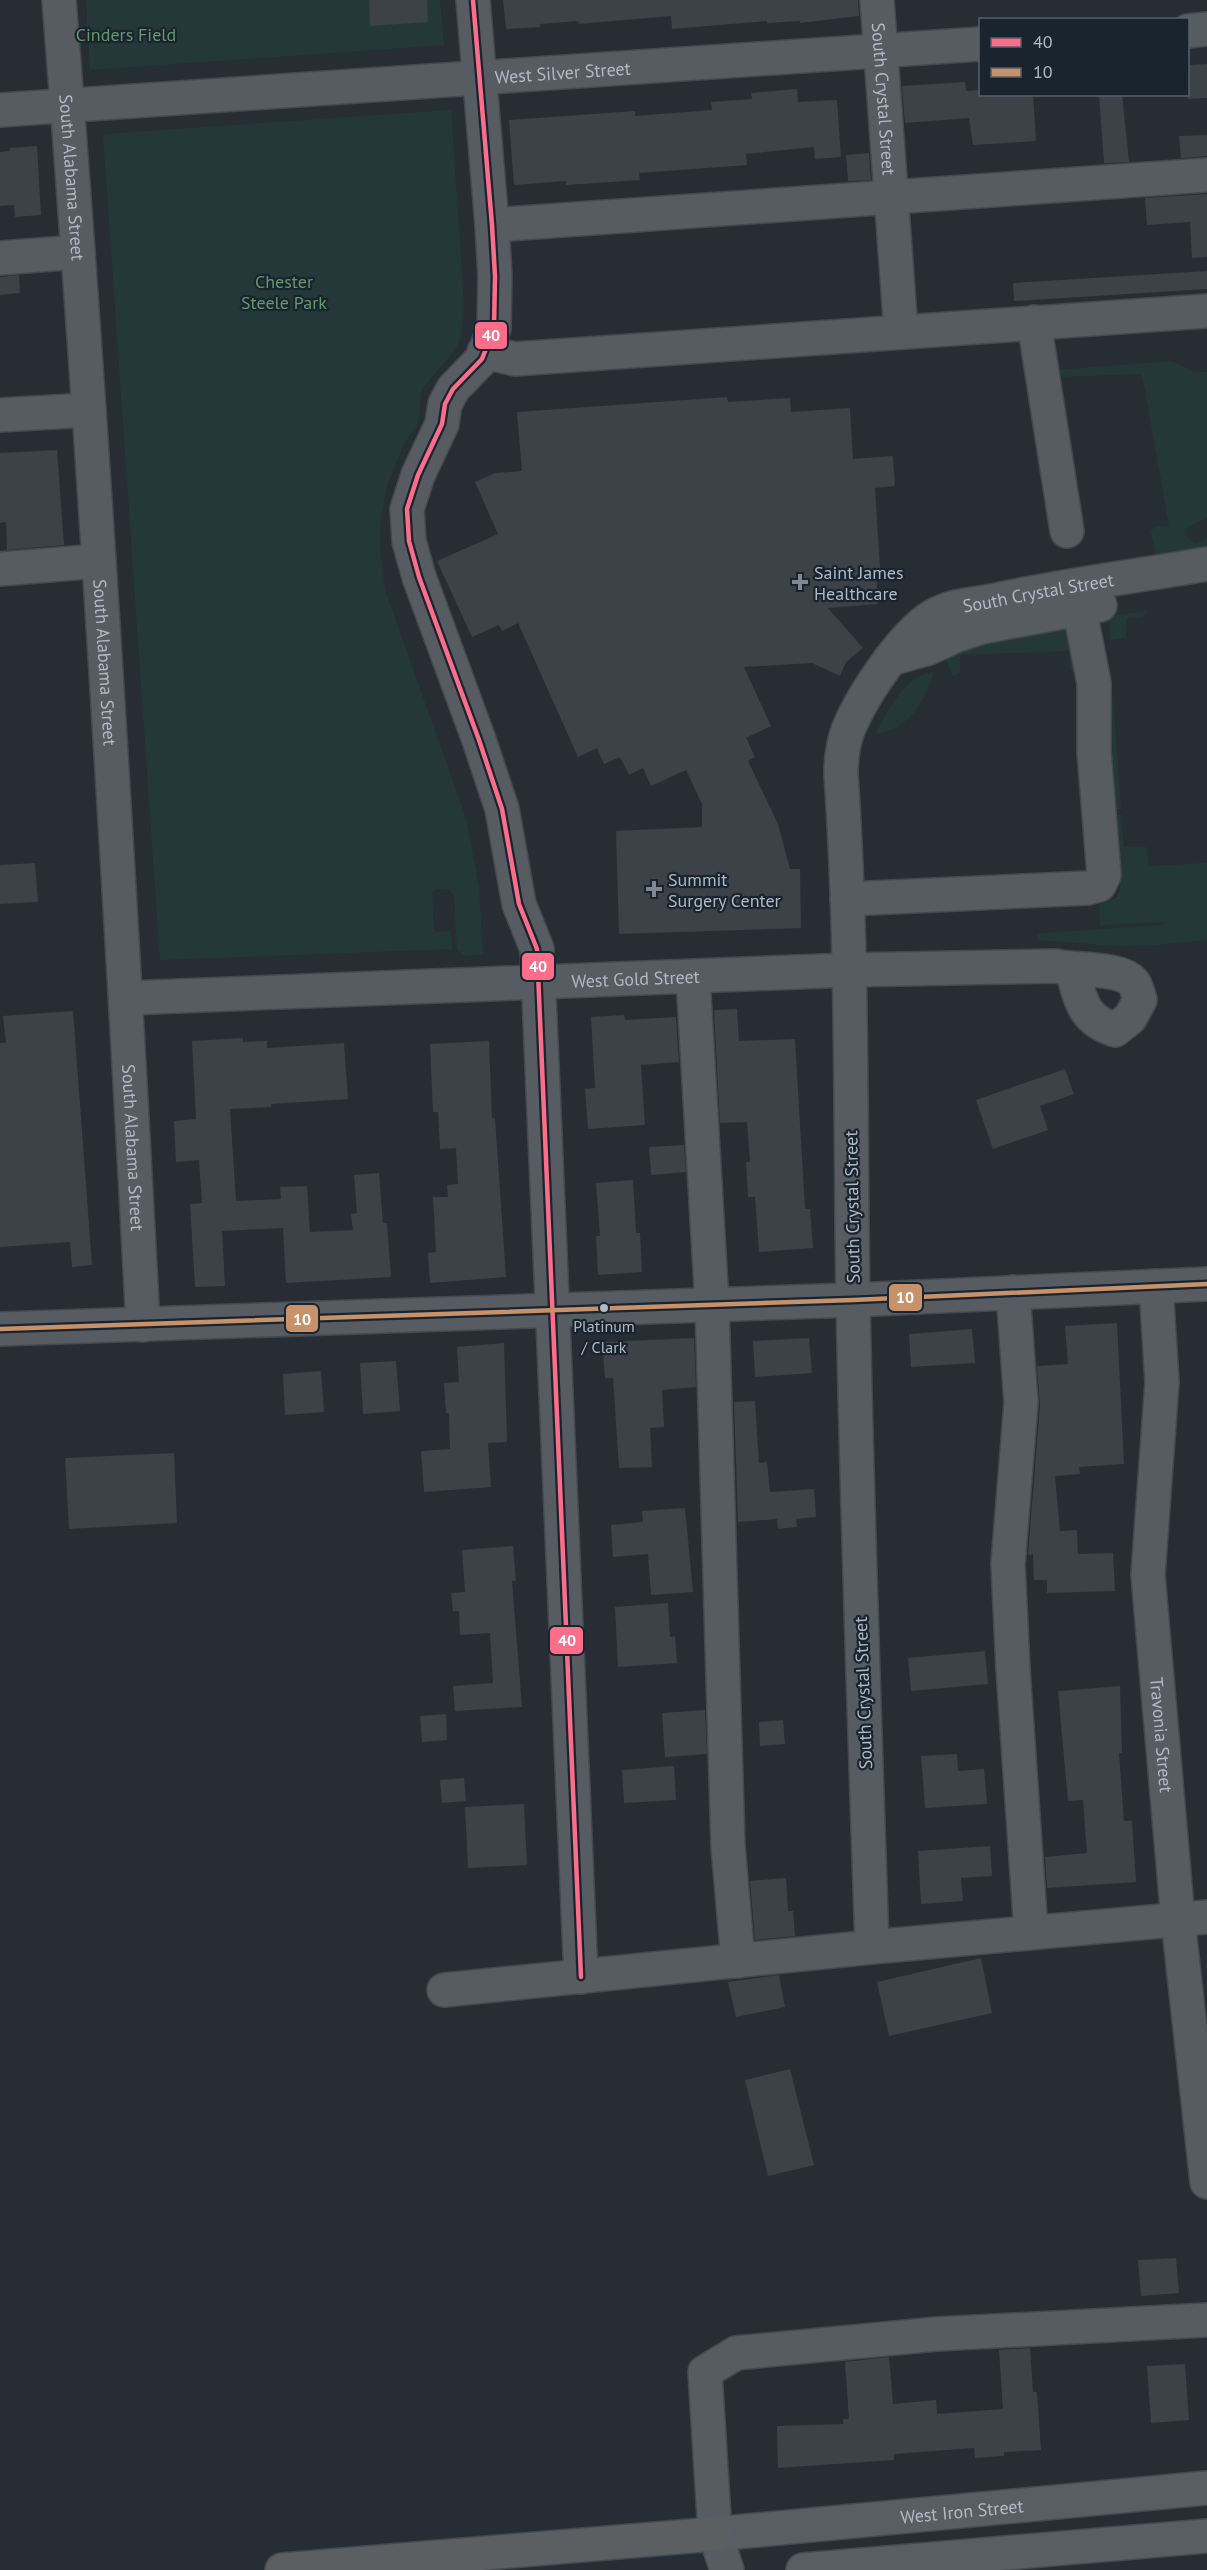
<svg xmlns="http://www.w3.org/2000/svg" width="1207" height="2570" viewBox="0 0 1207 2570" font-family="'PT Sans',sans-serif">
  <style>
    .green { fill: #24383a }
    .building { fill: #3c4248 }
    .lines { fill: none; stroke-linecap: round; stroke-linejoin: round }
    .minor-casing { stroke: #44494f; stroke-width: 36 }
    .major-casing { stroke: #444a51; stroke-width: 36 }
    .highway-casing { stroke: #43494f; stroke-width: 36 }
    .minor { stroke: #565c62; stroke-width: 33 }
    .major { stroke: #595e64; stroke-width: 33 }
    .highway { stroke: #5c5f62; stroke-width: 33 }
    .bus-1-casing { stroke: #1a242f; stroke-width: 9 }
    .bus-2-casing { stroke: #1a242f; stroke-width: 9 }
    .bus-1 { stroke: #fb6d88; stroke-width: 4.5 }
    .bus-2 { stroke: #c7916a; stroke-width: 4.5 }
    .poi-dot { fill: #7f8993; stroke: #1a242f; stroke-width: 2 }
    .bus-dot { fill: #afbac6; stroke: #1a242f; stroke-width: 2 }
    .labels { text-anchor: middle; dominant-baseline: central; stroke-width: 4.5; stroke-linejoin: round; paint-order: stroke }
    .bus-label { font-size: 16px; fill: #afbac6; stroke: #1a242f }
    .park-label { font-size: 18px; fill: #66976e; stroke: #1a242f }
    .street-label { font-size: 18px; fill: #afbac6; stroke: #1a242f }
    .poi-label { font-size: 18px; fill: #afbac6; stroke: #1a242f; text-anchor: start }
    .line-badge { stroke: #1a242f; stroke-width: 2 }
    .badge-label { font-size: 16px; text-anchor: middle; font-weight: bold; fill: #fff }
  </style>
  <rect width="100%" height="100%" fill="#272d34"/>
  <!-- green -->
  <g class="green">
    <polygon points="86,0 440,0 444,45 90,70"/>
    <path d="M451 110 464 304 461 337 455 350 422 389 418 423 404 444 387 485 380 526V548L385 590 466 818 479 887 483 954 465 956 457 949 454 895C449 888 443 889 435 889L432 893 434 929 437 932 451 931 452 949 160 960 103 134Z"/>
    <polygon points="1172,361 1195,372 1207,372 1207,517 1186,529 1185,535 1195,544 1207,538 1207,547 1156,556 1151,531 1155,527 1169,525 1142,374 1058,377 1055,370"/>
    <polygon points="1147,611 1143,617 1126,619 1126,638 1110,640 1109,616"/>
    <polygon points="1068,625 1074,672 1070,670 1069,651 960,655 960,673 953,676 944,656 956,649"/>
    <path d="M934 672C925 701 909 730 875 734 888 711 905 674 934 672Z"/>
    <polygon points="1113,696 1121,809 1114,809 1107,703"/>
    <polygon points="1115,815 1121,815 1124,847 1146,847 1149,866 1207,863 1207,940 1156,945 1115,946 1038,940 1037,935 1042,933 1164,925 1164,922 1100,925 1099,905 1117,897 1120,890"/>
  </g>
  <!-- building -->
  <g class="building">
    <polygon points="369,0 427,0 428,22 370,26"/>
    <polygon points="503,0 858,0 859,16 800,23 800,21 767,23 767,21 672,29 671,16 579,24 578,21 540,24 540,27 506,29"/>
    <polygon points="1207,64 1207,98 1188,99 1188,65"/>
    <polygon points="965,82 966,91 981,90 981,94 1033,94 1036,141 973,145 969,118 905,123 902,86"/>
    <polygon points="797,89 798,102 837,100 841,157 815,159 814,147 746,154 747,165 639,173 640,180 566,185 566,181 514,185 509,120 635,111 635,116 712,110 711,102 752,99 751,93"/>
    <polygon points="1099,94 1122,94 1129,162 1104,163"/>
    <polygon points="1207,135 1207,156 1181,158 1179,136"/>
    <polygon points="37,146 41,215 15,217 14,205 0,206 0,152 10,151 10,148"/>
    <polygon points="869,153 871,180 848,181 846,155"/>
    <polygon points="1207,194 1207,257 1192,258 1190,222 1147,225 1145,198"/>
    <polygon points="1207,271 1207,289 1014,301 1013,283"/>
    <polygon points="19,275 20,293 0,295 0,277"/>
    <polygon points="727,397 728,402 790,398 791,412 850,408 853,459 893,456 895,486 875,488 880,568 876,568 878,604 828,608 863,648 846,662 840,676 812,663 744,667 771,726 746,738 755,757 748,761 778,824 790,869 800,869 801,928 619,934 616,831 702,827 702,804 686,770 651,786 643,768 629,775 620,757 604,764 597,748 578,757 518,623 502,631 499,625 472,637 437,561 498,534 475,482 495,473 522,471 517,412"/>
    <polygon points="57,450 64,545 7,550 6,522 0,523 0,453"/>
    <polygon points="35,863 38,902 0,904 0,865"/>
    <polygon points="737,1009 739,1041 795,1039 805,1209 810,1209 813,1248 759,1252 755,1197 748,1197 746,1162 750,1162 747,1122 720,1123 714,1010"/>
    <polygon points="73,1011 92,1265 72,1267 70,1242 0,1247 0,1043 6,1043 3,1016"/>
    <polygon points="624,1015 625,1020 676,1017 679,1062 641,1065 645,1125 588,1129 585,1089 595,1088 591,1017"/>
    <polygon points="243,1038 243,1042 267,1041 267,1048 344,1043 348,1099 271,1104 271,1107 230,1109 236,1201 281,1199 280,1187 307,1186 310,1232 353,1230 351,1214 357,1213 354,1175 379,1173 383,1223 387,1223 391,1277 286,1283 283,1228 222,1231 225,1286 195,1287 190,1204 202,1203 199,1160 176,1162 174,1121 196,1119 192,1041"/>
    <polygon points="489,1041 492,1118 495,1118 506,1277 430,1283 428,1253 436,1252 433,1197 448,1197 447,1185 458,1184 456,1148 440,1149 438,1112 433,1112 430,1044"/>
    <polygon points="1065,1069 1074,1094 1040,1106 1048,1130 993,1149 976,1100"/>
    <polygon points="684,1145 686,1172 651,1175 649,1147"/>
    <polygon points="633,1180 636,1233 640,1233 642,1272 598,1275 596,1236 600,1236 596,1183"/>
    <polygon points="1117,1323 1124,1464 1079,1467 1080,1474 1055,1476 1060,1531 1077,1530 1078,1554 1113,1553 1115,1591 1047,1593 1047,1580 1034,1580 1033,1554 1028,1555 1040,1405 1037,1366 1068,1364 1065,1326"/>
    <polygon points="972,1329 975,1363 911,1367 909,1334"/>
    <polygon points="694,1338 696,1387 662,1390 664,1427 650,1428 652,1467 619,1468 613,1378 605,1378 602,1342"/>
    <polygon points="809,1338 812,1373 755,1377 753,1341"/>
    <polygon points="504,1343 507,1442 488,1443 491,1487 424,1492 421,1451 450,1449 449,1413 446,1413 444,1383 459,1382 457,1347"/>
    <polygon points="396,1361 400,1411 363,1414 360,1363"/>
    <polygon points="321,1371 324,1412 285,1415 283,1374"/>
    <polygon points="755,1401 759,1463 767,1462 770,1492 814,1489 816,1517 796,1519 797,1527 778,1529 777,1519 738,1522 734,1402"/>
    <polygon points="174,1453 177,1523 69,1529 65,1458"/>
    <polygon points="685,1508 693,1592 651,1595 648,1554 613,1557 611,1525 643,1522 642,1511"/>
    <polygon points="513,1546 516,1581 512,1581 522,1707 455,1711 453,1686 493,1683 490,1633 460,1635 459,1611 453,1611 451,1593 465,1592 462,1550"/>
    <polygon points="668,1603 670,1637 675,1636 677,1663 618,1667 615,1607"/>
    <polygon points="985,1651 988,1684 911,1691 908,1658"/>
    <polygon points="1120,1686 1122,1753 1119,1753 1124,1821 1132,1821 1136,1882 1047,1888 1045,1857 1087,1853 1083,1800 1068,1801 1058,1691"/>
    <polygon points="705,1710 707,1754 665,1757 662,1713"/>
    <polygon points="446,1714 447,1740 422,1742 420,1716"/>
    <polygon points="783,1720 785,1744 760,1746 759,1722"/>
    <polygon points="957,1754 958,1771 984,1769 987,1804 925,1808 921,1756"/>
    <polygon points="674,1766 676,1800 624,1803 622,1770"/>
    <polygon points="464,1778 466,1801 442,1803 440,1780"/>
    <polygon points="524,1804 527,1865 468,1868 465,1807"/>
    <polygon points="990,1846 992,1876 961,1878 963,1901 921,1904 918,1851"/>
    <polygon points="786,1878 788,1911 793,1911 795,1936 755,1940 750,1881"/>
    <polygon points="981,1958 992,2013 889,2036 877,1982"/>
    <polygon points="779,1975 785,2007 736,2017 728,1982"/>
    <polygon points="790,2069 814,2165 768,2176 745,2080"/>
    <polygon points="1176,2258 1179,2293 1141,2296 1138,2260"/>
    <polygon points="1030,2348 1033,2392 1037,2392 1041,2450 1004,2452 1004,2456 975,2458 974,2448 894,2454 894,2460 778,2468 777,2426 843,2424 843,2419 849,2419 845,2362 889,2357 893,2404 936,2400 937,2414 1003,2409 999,2350"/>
    <polygon points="1185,2364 1189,2420 1151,2423 1147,2366"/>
  </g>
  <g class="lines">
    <defs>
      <g id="minor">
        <path id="s1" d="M59 0C94 441 120 883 143 1325"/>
        <polyline points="473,0 492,225 495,276 494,328 482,359 453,389 445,404 442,424 418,475 407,509 409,541 419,577 479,740 502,809 519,904 537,949 581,1977"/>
        <path id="s2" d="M877 0 901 332"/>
        <polyline points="1188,31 1207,29"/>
        <path id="s3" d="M0 110 980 44"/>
        <polyline points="492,225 1207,175"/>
        <polyline points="0,258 78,252"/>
        <polyline points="1034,322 1067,531"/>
        <polyline points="484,352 515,359 1207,311"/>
        <polyline points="0,415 89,410"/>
        <polyline points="0,569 99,561"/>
        <polyline points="890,659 929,648 957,635 982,627 1100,605"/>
        <polyline points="847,899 1088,888 1099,885 1104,875 1094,752 1094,683 1075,586"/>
        <polyline points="693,978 712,1304 728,1846 738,1961"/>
        <path id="s4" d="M126 998 849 970 1056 966C1077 971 1120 967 1133 982 1137 986 1138 995 1140 1000L1130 1018 1115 1030C1082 1019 1081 1000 1072 970"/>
        <path id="s5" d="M1156 1286 1162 1382 1148 1575 1178 1920 1207 2182"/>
        <polyline points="1013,1292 1021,1403 1008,1564 1013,1669 1031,1932"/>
        <polyline points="0,1329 853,1300 1207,1284"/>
        <path id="s6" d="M872 1947C865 1731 857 1515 853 1299 850 1124 853 949 841 774 841 759 843 744 848 730 862 696 906 628 939 613 955 605 978 604 996 600 1066 585 1137 576 1207 564"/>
        <polyline points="444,1990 872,1947 1207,1917"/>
        <polyline points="727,2570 715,2534 705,2372 736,2353 937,2334 1207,2320"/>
      </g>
      <g id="major">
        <path id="s7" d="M715 2534 1207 2488"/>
        <polyline points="803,2570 1207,2536"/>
      </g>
      <polyline id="highway" points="282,2570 715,2534"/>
    </defs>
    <!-- minor casing -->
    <use href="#minor" class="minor-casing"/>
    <!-- major casing -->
    <use href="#major" class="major-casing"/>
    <!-- highway casing -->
    <use href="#highway" class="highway-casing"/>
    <!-- minor -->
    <use href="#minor" class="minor"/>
    <!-- major -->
    <use href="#major" class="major"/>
    <!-- highway -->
    <use href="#highway" class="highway"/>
    <defs>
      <polyline id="bus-1" points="473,0 492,225 495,276 494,328 482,359 453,389 445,404 442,424 418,475 407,509 409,541 419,577 479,740 502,809 519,904 537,949 581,1977"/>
      <polyline id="bus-2" points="0,1329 853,1300 1207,1284"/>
    </defs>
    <!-- bus-1 casing -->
    <use href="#bus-1" class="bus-1-casing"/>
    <!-- bus-2 casing -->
    <use href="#bus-2" class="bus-2-casing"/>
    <!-- bus-1 -->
    <use href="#bus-1" class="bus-1"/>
    <!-- bus-2 -->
    <use href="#bus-2" class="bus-2"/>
  </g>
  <!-- markers -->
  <g class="poi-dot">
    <path d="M797 573h6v6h6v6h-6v6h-6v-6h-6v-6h6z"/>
    <path d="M651 880h6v6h6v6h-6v6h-6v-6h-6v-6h6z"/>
  </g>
  <circle class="bus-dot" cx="604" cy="1308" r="5"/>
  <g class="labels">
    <!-- bus labels -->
    <g class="bus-label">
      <text x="604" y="1326">Platinum<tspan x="604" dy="21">/ Clark</tspan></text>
    </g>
    <!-- park labels -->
    <g class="park-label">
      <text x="126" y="34">Cinders Field</text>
      <text x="284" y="281">Chester<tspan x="284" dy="21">Steele Park</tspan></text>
    </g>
    <!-- street labels -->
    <g class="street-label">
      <text stroke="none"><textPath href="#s3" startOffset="564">West Silver Street</textPath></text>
      <text stroke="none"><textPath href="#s2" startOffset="99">South Crystal Street</textPath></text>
      <text stroke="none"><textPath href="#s1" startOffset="178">South Alabama Street</textPath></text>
      <text stroke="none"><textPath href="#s6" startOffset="1470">South Crystal Street</textPath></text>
      <text stroke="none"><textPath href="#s1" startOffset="664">South Alabama Street</textPath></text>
      <text stroke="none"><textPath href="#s4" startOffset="510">West Gold Street</textPath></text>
      <text stroke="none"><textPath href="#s1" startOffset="1150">South Alabama Street</textPath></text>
      <text transform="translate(852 1207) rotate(-91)">South Crystal Street</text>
      <text transform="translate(863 1693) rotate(-92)">South Crystal Street</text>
      <text stroke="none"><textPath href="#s5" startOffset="450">Travonia Street</textPath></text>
      <text stroke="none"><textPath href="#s7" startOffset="248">West Iron Street</textPath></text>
    </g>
    <!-- poi labels -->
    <g class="poi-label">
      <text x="814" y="572">Saint James<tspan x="814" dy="21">Healthcare</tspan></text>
      <text x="668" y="879">Summit<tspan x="668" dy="21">Surgery Center</tspan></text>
    </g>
  </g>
  <g class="line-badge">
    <rect x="474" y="321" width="34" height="29" rx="6" fill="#fb6d88"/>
    <rect x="521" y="952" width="34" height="29" rx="6" fill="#fb6d88"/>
    <rect x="888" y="1283" width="35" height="29" rx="6" fill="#c7916a"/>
    <rect x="285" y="1304" width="34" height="29" rx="6" fill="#c7916a"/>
    <rect x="549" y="1626" width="35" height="29" rx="6" fill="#fb6d88"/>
  </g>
  <g class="badge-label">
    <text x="491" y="341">40</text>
    <text x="538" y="972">40</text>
    <text x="905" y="1303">10</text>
    <text x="302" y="1325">10</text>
    <text x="567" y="1646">40</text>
  </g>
  <!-- legend -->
  <rect x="979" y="18" width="210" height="78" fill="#1a242f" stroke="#56606b" stroke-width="1.5"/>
  <rect x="991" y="38" width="30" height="9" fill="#fb6d88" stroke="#56606b" stroke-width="1.5"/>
  <text x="1033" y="48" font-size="18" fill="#afbac6">40</text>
  <rect x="991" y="68" width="30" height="9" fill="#c7916a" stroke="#56606b" stroke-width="1.5"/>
  <text x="1033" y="78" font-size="18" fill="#afbac6">10</text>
</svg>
